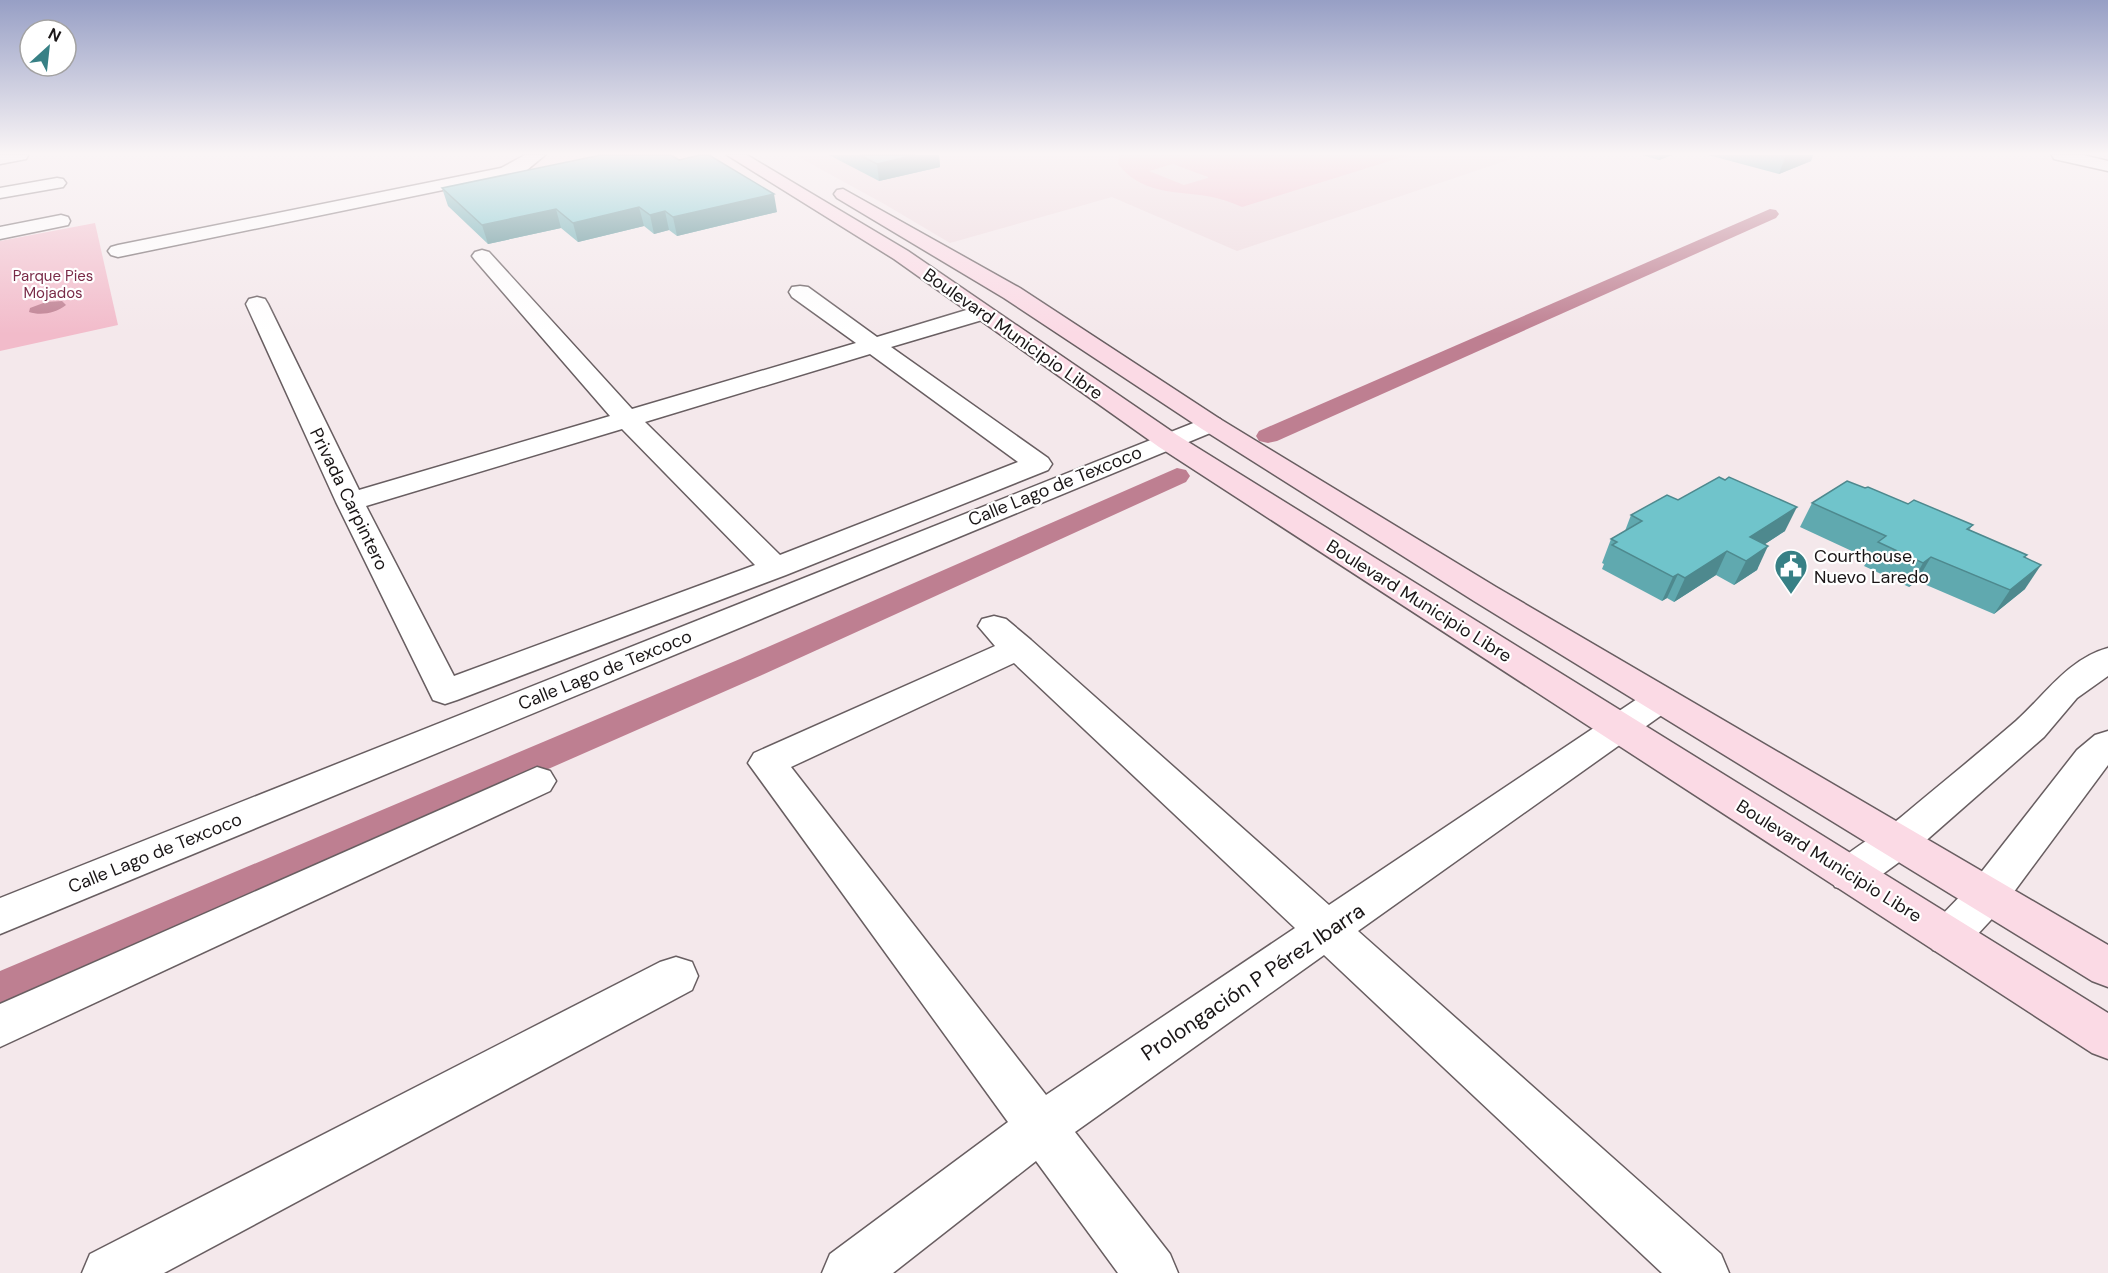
<svg xmlns="http://www.w3.org/2000/svg" width="2108" height="1273" viewBox="0 0 2108 1273" font-family="'DM Sans',sans-serif">
  <style>
    .built { fill: #eed9de }
    .green { fill: #f2bbca; fill-rule: evenodd }
    .water { fill: #be7f91 }
    .lines { fill: none; stroke-linecap: round; stroke-linejoin: round }
    .canal { fill: #be7f91; fill-rule: evenodd }
    .minor-casing { stroke: #685e61; stroke-width: 3 }
    .tertiary-casing { stroke: #685e61; stroke-width: 3 }
    .secondary-casing { stroke: #685e61; stroke-width: 3 }
    .minor { fill: #fff; fill-rule: evenodd }
    .tertiary { fill: #fff; fill-rule: evenodd }
    .secondary { fill: #fbdae5; fill-rule: evenodd }
    .wall { fill: #60a9af }
    .shaded-wall { fill: #4e898e }
    .building { fill: #70c4cb; stroke: #4e898e; stroke-width: 1.5 }
    .labels { text-anchor: middle; dominant-baseline: central; stroke-width: 4.5; stroke-linejoin: round; paint-order: stroke }
    .far-park-label { font-size: 15px; fill: #792b48; stroke: #fff }
    .street-label { font-size: 18px; fill: #1a1617; stroke: #fff }
    .poi-label { font-size: 18px; fill: #1a1617; stroke: #fff; text-anchor: start }
    .near-street-label { font-size: 21px; fill: #1a1617; stroke: #fff }
  </style>
  <rect width="100%" height="100%" fill="#f4e8eb"/>
  <!-- built -->
  <polygon class="built" points="795,155 1523,155 1237,251 1112,197 950,243 886,205"/>
  <!-- green -->
  <g class="green">
    <path d="M1119 155H1409L1242 207C1235 204 1228 201 1220 199 1185 189 1145 199 1118 164ZM1173 164 1208 177V178L1184 185 1149 171Z"/>
    <polygon points="95,223 118,325 0,351 0,241"/>
  </g>
  <!-- water -->
  <path class="water" d="M62 301 66 305C56 313 41 316 29 312L30 308 46 302Z"/>
  <g class="lines">
    <!-- canal -->
    <g class="canal">
      <polygon points="1770,209 1776,210 1779,214 1776,218 1277,441 1268,443 1259,441 1256,436 1259,431"/>
      <polygon points="1177,468 1186,470 1190,476 1186,482 762,675 0,1010 0,971 740,659"/>
    </g>
    <defs>
      <g id="minor">
        <polygon points="0,155 28,155 26,159 0,164"/>
        <polygon points="525,155 545,155 527,170 506,177 118,257 111,255 108,251 111,247 118,245 501,168"/>
        <polygon points="2052,155 2083,155 2108,161 2108,171 2054,159"/>
        <polygon points="57,178 63,179 66,183 63,187 0,198 0,188"/>
        <polygon points="61,215 68,217 70,221 68,225 0,239 0,227"/>
        <path d="M482 250 489 252 632 409 856 343 792 297 789 292 792 287 800 286 808 287 877 337 973 308 981 306 989 308 992 313 989 318 891 347 1048 458 1052 464 1048 470 786 575 457 700 445 704 433 700 336 502 246 304 249 299 257 297 265 299 268 304 359 490 610 416 475 260 472 256 475 252ZM870 354 1018 462 780 555 645 422ZM622 429 755 565 454 676 366 506Z"/>
        <path d="M994 616 1006 619 1031 640 1329 905 1649 691 1661 687 1673 691 1679 699 1673 707 1358 931 1721 1254 1729 1273H1662L1324 955 1075 1132 1170 1254 1178 1273H1118L1036 1161 893 1273H822L830 1254 1008 1122 748 763 754 753 995 646 978 626 982 619ZM1014 663 1295 928 1046 1095 791 767Z"/>
        <polygon points="537,767 550,771 556,781 550,791 0,1047 0,1004"/>
        <polygon points="676,957 692,962 698,976 692,990 164,1273 82,1273 90,1254 660,962"/>
      </g>
      <g id="tertiary">
        <polygon points="1211,416 1220,419 1224,424 1220,429 0,934 0,898"/>
        <path d="M2108 648V676L2077 698 2044 737 1913 852 1865 887 1850 891 1835 887 1829 875C1841 852 1879 835 1900 818 1938 786 1978 754 2016 721 2045 695 2068 659 2108 648Z"/>
        <polygon points="2108,731 2108,765 2002,908 1963,950 1948,955 1933,950 1926,937 1933,924 1972,884 2077,750 2095,735"/>
      </g>
      <g id="secondary">
        <polygon points="727,155 747,155 908,251 1177,435 2108,1013 2108,1059 2092,1053 1159,447 894,259"/>
        <polygon points="843,189 1020,288 1220,419 1496,587 2108,945 2108,987 2092,981 1474,601 1202,429 1004,298 837,198 834,194 837,190"/>
      </g>
    </defs>
    <!-- minor casing -->
    <use href="#minor" class="minor-casing"/>
    <!-- tertiary casing -->
    <use href="#tertiary" class="tertiary-casing"/>
    <!-- secondary casing -->
    <use href="#secondary" class="secondary-casing"/>
    <!-- minor -->
    <use href="#minor" class="minor"/>
    <!-- tertiary -->
    <use href="#tertiary" class="tertiary"/>
    <!-- secondary -->
    <use href="#secondary" class="secondary"/>
  </g>
  <!-- wall -->
  <g class="wall">
    <polygon points="829,155 939,155 940,167 879,181"/>
    <polygon points="1642,155 1672,155 1659,160"/>
    <polygon points="1708,155 1813,155 1811,161 1779,174"/>
    <polygon points="679,160 777,212 677,236 669,230 654,234 644,226 578,242 561,228 488,244 448,206 442,188"/>
    <polygon points="1725,480 1785,531 1765,544 1757,570 1734,585 1716,575 1674,602 1667,598 1662,601 1602,569 1604,564 1602,563 1611,539 1625,531 1631,515 1678,500"/>
    <polygon points="1865,488 1908,504 1973,525 1969,530 2027,555 2025,557 2025,589 1994,614 1917,581 1909,587 1864,566 1869,559 1800,527 1812,503"/>
  </g>
  <!-- shaded-wall -->
  <g class="shaded-wall">
    <polygon points="915,155 939,155 940,167 879,181 877,164"/>
    <polygon points="1661,155 1672,155 1659,160"/>
    <polygon points="1786,155 1813,155 1811,161 1779,174"/>
    <polygon points="774,194 777,212 677,236 673,217"/>
    <polygon points="639,207 644,226 578,242 573,223"/>
    <polygon points="556,209 561,228 488,244 482,225"/>
    <polygon points="665,211 669,230 654,234 650,215"/>
    <polygon points="1797,507 1785,531 1742,559 1750,537"/>
    <polygon points="1768,546 1757,570 1734,585 1746,561"/>
    <polygon points="1727,551 1716,575 1674,602 1685,578"/>
    <polygon points="1931,557 1917,581 1909,587 1923,563"/>
    <polygon points="2041,565 2025,589 1994,614 2010,590"/>
    <polygon points="1678,574 1667,598 1662,601 1673,577"/>
  </g>
  <!-- building -->
  <g class="building">
    <polygon points="601,155 671,155 679,160 700,155 709,155 774,194 673,217 665,211 650,215 639,207 573,223 556,209 482,225 442,188"/>
    <polygon points="860,155 915,155 877,164"/>
    <polygon points="1719,477 1725,480 1729,477 1797,507 1750,537 1768,546 1746,561 1727,551 1685,578 1678,574 1673,577 1612,545 1617,542 1611,539 1642,521 1631,515 1667,495 1678,500"/>
    <polygon points="1847,481 1865,488 1868,487 1908,504 1914,500 1973,525 1967,529 2027,555 2024,557 2041,565 2010,590 1931,557 1923,563 1878,542 1886,536 1812,503"/>
  </g>
  <!-- sky -->
  <linearGradient id="sky" x2="0" y2="1"><stop stop-color="#979fc5"/><stop offset="0.46" stop-color="#faf5f6"/><stop offset="1" stop-color="#faf5f6" stop-opacity="0"/></linearGradient>
  <rect width="2108" height="334" fill="url(#sky)"/>
  <!-- icons -->
  <defs>
    <symbol id="civic-pin" viewBox="-11 -11 22 30"><path d="M0 17L-7.5 6A9.5 9.5 0 1 1 7.5 6Z" fill="#378085" stroke="#fff"/><path d="M-.6-6.5H3V-4.5H.6V-3L4-1V1h2V6H-6V1h2V-1L-.6-3ZM-1.2 2.5V6h2.4V2.5Z" fill="#fff"/></symbol>
  </defs>
  <g fill-rule="evenodd">
    <use href="#civic-pin" x="1772" y="547" width="38" height="52"/>
  </g>
  <g class="labels">
    <!-- far-park labels -->
    <g class="far-park-label">
      <text x="53" y="276">Parque Pies<tspan x="53" dy="17">Mojados</tspan></text>
    </g>
    <!-- street labels -->
    <g class="street-label">
      <text transform="translate(1013 334) rotate(35)">Boulevard Municipio Libre</text>
      <text transform="translate(1055 486) rotate(-22)">Calle Lago de Texcoco</text>
      <text transform="translate(349 499) rotate(64)">Privada Carpintero</text>
      <text transform="translate(1419 601) rotate(32)">Boulevard Municipio Libre</text>
      <text transform="translate(605 670) rotate(-22)">Calle Lago de Texcoco</text>
      <text transform="translate(155 853) rotate(-22)">Calle Lago de Texcoco</text>
      <text transform="translate(1829 861) rotate(32)">Boulevard Municipio Libre</text>
    </g>
    <!-- poi labels -->
    <g class="poi-label">
      <text x="1814" y="556">Courthouse,<tspan x="1814" dy="21">Nuevo Laredo</tspan></text>
    </g>
    <!-- near-street labels -->
    <g class="near-street-label">
      <text transform="translate(1253 982) rotate(-34)">Prolongación P Pérez Ibarra</text>
    </g>
  </g>
  <!-- north arrow -->
  <g transform="translate(48 48) rotate(27)"><circle r="28" fill="#ffffff" stroke="#a3a2a2" stroke-width="1.5"/>
  <path d="M0-4.5L10 22L0 15L-10 22Z" fill="#378085"/>
  <text y="-9" font-size="16" font-weight="bold" text-anchor="middle" fill="#1a1617">N</text>
  </g>
</svg>
